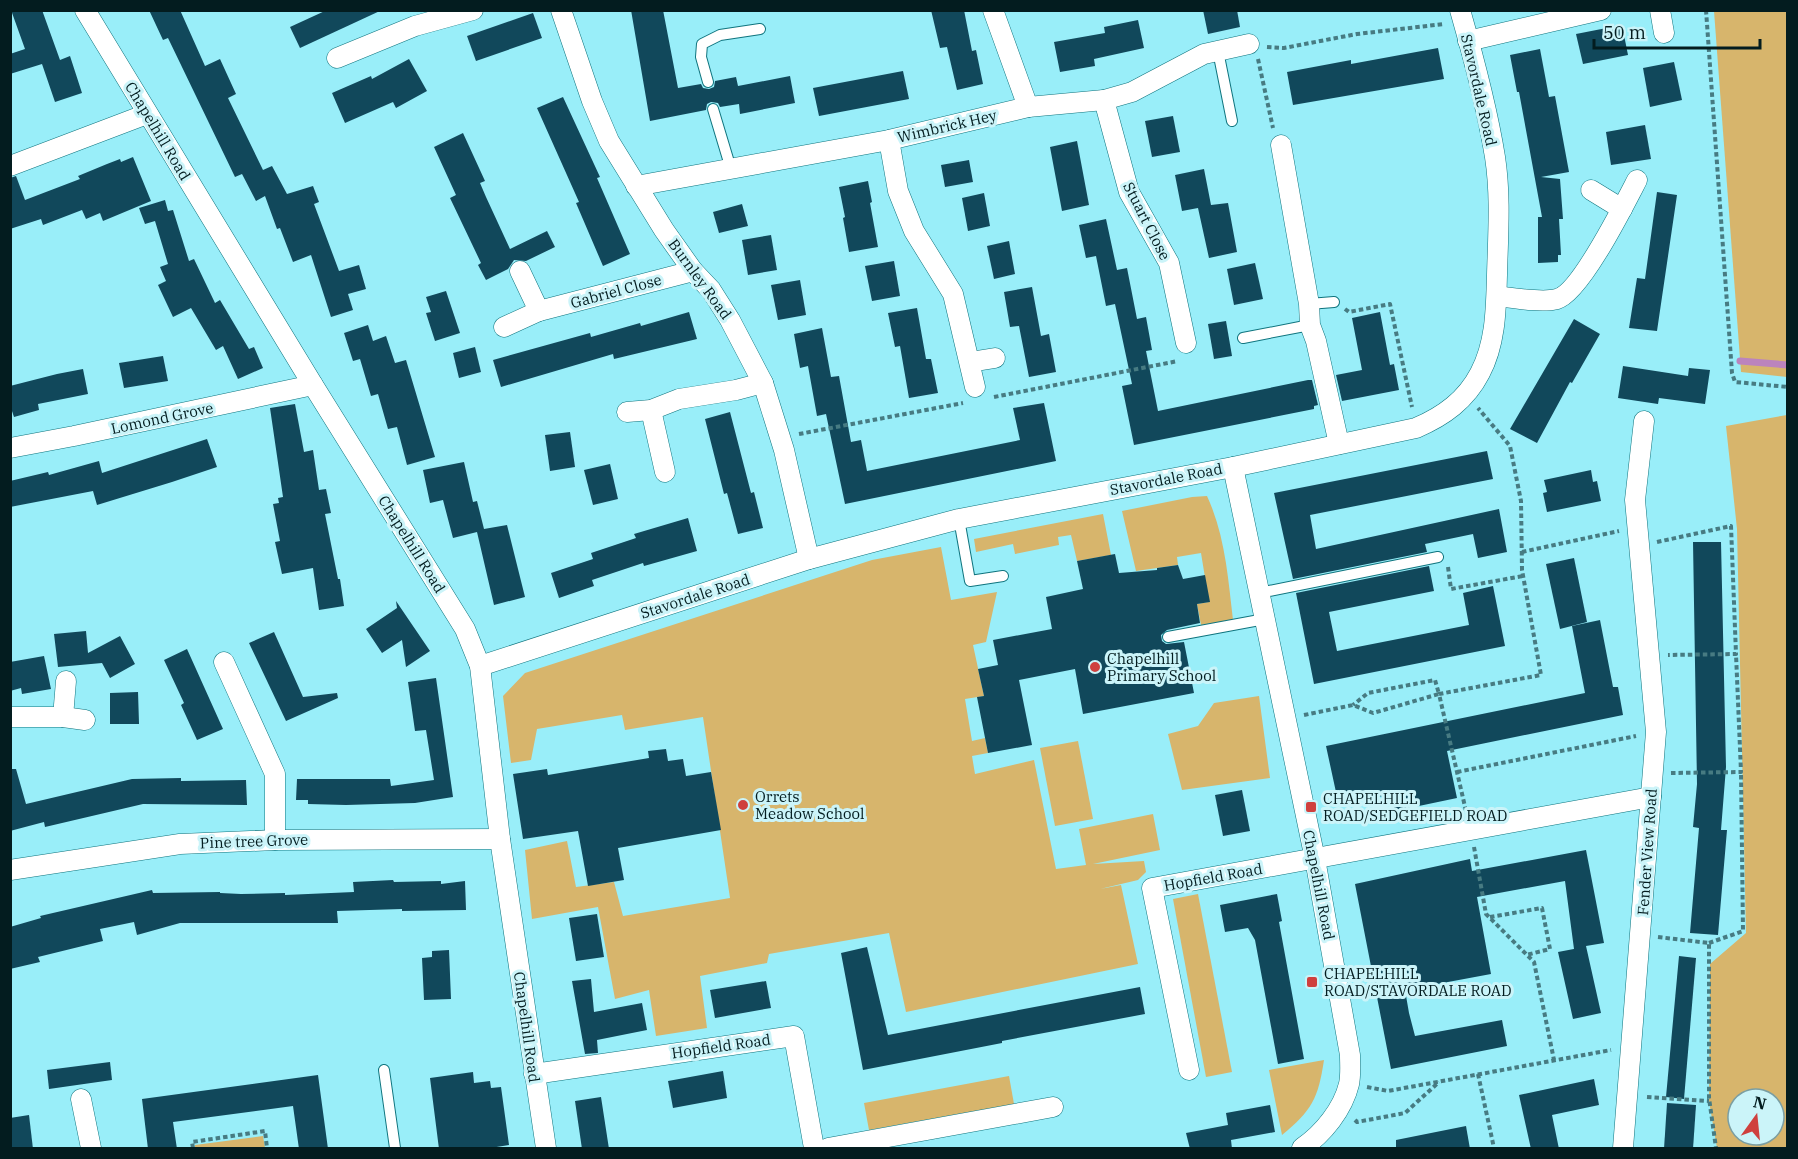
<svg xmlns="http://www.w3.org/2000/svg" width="1798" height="1159" viewBox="0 0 1798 1159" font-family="'IBM Plex Serif',serif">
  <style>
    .green { fill: #d7b56c; fill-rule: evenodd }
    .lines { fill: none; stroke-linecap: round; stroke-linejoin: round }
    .stream { stroke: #bb84bd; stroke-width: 7 }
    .building { fill: #11485b }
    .service-casing { stroke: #0f747e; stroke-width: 12 }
    .minor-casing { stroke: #0f747e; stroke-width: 21 }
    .path { stroke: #477b82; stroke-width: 4; stroke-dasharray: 4.5 3; stroke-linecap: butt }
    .service { stroke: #fff; stroke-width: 10 }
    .minor { stroke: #fff; stroke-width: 20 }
    .poi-dot { fill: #cf403e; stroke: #cbf4f9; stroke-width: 2 }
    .labels { text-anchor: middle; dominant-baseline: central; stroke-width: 6; stroke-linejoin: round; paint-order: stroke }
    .street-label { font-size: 15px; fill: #031c1f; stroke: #cbf4f9 }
    .poi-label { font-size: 15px; fill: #031c1f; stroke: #cbf4f9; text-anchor: start }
  </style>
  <rect width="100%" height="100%" fill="#99eef9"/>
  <!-- green -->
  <g class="green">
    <polygon points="1714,11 1787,11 1787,377 1741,372"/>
    <path d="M1787 415V1148H1717L1709 1101 1710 964 1746 933 1737 529 1726 426ZM1738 1099H1774V1135H1738Z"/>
    <path d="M1207 496C1225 535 1228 577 1233 620L1201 625 1197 604 1209 602 1201 553 1177 557 1178 565 1136 571 1122 511 1192 497Z"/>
    <polygon points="1103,514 1111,555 1077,561 1071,535 1058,537 1059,545 1015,554 1013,544 976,552 974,539"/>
    <polygon points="941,547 951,600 997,592 986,642 973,645 984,696 965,699 972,741 985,738 988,753 972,756 975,774 1034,760 1056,869 1086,865 1079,829 1153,814 1160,850 1093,864 1144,861 1146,872 1138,880 1100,889 1121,885 1138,964 906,1012 889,933 769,954 767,963 700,976 707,1028 656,1036 649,990 615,999 598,907 532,919 525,850 567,841 576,887 614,882 623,916 730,898 703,717 625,730 622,715 537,729 531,760 511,763 503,696 525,673 872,560"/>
    <polygon points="1259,696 1270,778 1182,790 1168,734 1198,726 1214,703"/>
    <polygon points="1078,741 1093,819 1055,826 1040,748"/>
    <polygon points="1198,894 1232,1072 1206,1077 1173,899"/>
    <path d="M1324 1060C1318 1099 1312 1110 1282 1135L1269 1070Z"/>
    <polygon points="1009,1076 1014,1104 869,1130 864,1103"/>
    <polygon points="263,1136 265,1148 195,1148 195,1145"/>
  </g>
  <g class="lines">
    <!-- stream -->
    <polyline class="stream" points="1740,361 1788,365"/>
  </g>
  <!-- building -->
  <g class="building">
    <polygon points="11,10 42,10 60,60 70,56 82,93 55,102 42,64 10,74 10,54 25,49"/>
    <polygon points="149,10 180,10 205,66 220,59 236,94 228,98 263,170 272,166 287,194 313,186 319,202 314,204 339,271 359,265 366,289 348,294 353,310 331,317 311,255 293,262 280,228 277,229 265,196 256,201 242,174 235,177 168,38 163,40"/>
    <polygon points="327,10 382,10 300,48 290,27"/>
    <polygon points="631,10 663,10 678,88 701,84 703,88 709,89 714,87 715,81 736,77 738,86 790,76 795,103 740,114 739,104 720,107 718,103 711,102 707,104 706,110 650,121"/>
    <polygon points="931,10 964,10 972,51 976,50 983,84 957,90 947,47 940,48"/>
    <polygon points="1203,10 1237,10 1240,27 1208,34"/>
    <polygon points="533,13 542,38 476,61 467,36"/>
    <polygon points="1138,20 1144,48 1094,59 1095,66 1060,72 1054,42 1105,33 1104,27"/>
    <polygon points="1622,25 1628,55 1583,64 1576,34"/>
    <polygon points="1438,48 1444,79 1293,105 1287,72 1351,60 1351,64"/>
    <polygon points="1540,49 1549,97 1555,96 1569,172 1541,177 1560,179 1563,219 1559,219 1561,255 1558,255 1558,262 1538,263 1538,217 1542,217 1519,92 1517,92 1510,55"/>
    <polygon points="409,59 427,91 396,108 393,102 345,123 332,93 371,76 372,79"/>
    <polygon points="1674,62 1682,100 1650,107 1643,68"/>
    <polygon points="903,71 909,99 819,116 813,88"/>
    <polygon points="563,97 600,177 597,178 630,254 603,266 576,203 579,202 537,108"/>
    <polygon points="1173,116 1180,152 1152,157 1145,121"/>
    <polygon points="1645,125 1651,159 1611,165 1606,132"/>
    <polygon points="463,133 485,181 480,183 486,197 510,249 547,231 555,247 526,261 514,260 508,269 486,280 478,265 481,263 450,198 456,195 434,147"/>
    <polygon points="1077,141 1089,205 1062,211 1050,147"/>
    <polygon points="133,157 151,201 103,221 100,213 86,219 82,210 43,225 41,219 10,229 10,178 16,176 25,200 80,179 78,176 107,164 120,159 121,162"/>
    <polygon points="969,160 973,182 945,187 941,165"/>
    <polygon points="1204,169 1211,205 1228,203 1237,252 1209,258 1198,208 1182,211 1175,175"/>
    <polygon points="868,181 872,202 870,203 878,247 849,252 843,218 845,217 839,187"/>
    <polygon points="1657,192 1677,195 1657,331 1629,328 1637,278 1645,279"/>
    <polygon points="984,193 990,226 968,231 962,198"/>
    <polygon points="165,200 168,211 173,210 189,261 194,259 215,303 220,300 249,349 254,347 263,368 238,379 223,346 216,350 191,308 173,317 158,285 166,281 160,267 168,264 155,221 145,224 139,208"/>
    <polygon points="742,204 748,226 719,233 713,212"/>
    <polygon points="1106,219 1117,270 1127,268 1137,319 1146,317 1152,350 1146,351 1158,411 1308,380 1312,380 1318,405 1314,406 1314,409 1134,445 1122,386 1132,384 1115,304 1106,306 1096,256 1086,258 1079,225"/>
    <polygon points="771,235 777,270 748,275 742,240"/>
    <polygon points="1009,241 1015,274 994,279 987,246"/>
    <polygon points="894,261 900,296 872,301 865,266"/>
    <polygon points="1255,263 1263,299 1234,305 1227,269"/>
    <polygon points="800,280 806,315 778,320 771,285"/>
    <polygon points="1032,287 1041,336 1049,334 1056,372 1029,377 1019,326 1010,327 1004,292"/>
    <polygon points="446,291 460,333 435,341 426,313 431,312 426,297"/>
    <polygon points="917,308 926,359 931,359 938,393 909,398 900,346 895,347 888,313"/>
    <polygon points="689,312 697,339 614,359 613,354 501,387 493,360 590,333 591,337 640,323 641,326"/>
    <polygon points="1380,312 1390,365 1394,364 1399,390 1342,401 1336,375 1362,370 1352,318"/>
    <polygon points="1574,319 1600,334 1572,383 1570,382 1537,443 1510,429"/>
    <polygon points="1226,321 1232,356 1214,359 1208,324"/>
    <polygon points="368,325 373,341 386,336 395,363 406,360 435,457 407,465 397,427 388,429 378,394 371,396 360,359 353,361 344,333"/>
    <polygon points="822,328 831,377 839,376 851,442 861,440 867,471 1020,440 1013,408 1044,403 1056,461 845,504 826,414 817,416 808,366 800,368 794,334"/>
    <polygon points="475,347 481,372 459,378 453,353"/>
    <polygon points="163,356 168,381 124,388 119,363"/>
    <polygon points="1623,366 1688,376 1689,368 1710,370 1705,404 1659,398 1658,404 1618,398"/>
    <polygon points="83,369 88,394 38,404 39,410 14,417 10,405 10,386 57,374"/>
    <polygon points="295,404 304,452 313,450 319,490 326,489 331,513 325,514 338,579 340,579 344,606 319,610 313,568 282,574 275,542 280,541 273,504 279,503 278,498 283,497 270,408"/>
    <polygon points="730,412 751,493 754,492 763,528 738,534 727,493 724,494 705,419"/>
    <polygon points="570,432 575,467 550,471 545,435"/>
    <polygon points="207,439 217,467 172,482 97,505 93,491 10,507 10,481 48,472 49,475 99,461 102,473"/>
    <polygon points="1487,451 1493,479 1310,515 1316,549 1499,509 1507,552 1478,558 1473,534 1425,544 1427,552 1293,579 1274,493"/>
    <polygon points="464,462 473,502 477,501 484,529 507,525 525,597 494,605 477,532 453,538 443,500 430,503 423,470"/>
    <polygon points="610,464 618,499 593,505 584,470"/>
    <polygon points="1591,470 1593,482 1597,481 1601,501 1547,512 1543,493 1547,492 1544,480"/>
    <polygon points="688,518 697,551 644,566 643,563 592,580 594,586 559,598 551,573 593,559 591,553 636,538 634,534"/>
    <polygon points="1693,542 1721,542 1726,767 1721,830 1727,830 1718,935 1690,933 1699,828 1693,827 1697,784"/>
    <polygon points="1115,554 1119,573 1157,570 1157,568 1178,565 1183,579 1205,575 1210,602 1197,604 1200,623 1167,630 1161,635 1162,641 1166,644 1184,642 1194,693 1083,714 1075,669 1019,680 1032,745 988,753 977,697 984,696 978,669 998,665 993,640 1052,629 1046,597 1083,589 1077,561"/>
    <polygon points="1574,558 1587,622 1560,629 1546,564"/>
    <polygon points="1429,566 1434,591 1329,612 1337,651 1469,625 1463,593 1493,586 1505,646 1314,684 1296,593"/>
    <polygon points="396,601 430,651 406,667 402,640 382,653 366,629 397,608"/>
    <polygon points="1600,620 1613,687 1618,687 1623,715 1447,751 1457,798 1395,811 1391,794 1339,806 1326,746 1585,693 1572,626"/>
    <polygon points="86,631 88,653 120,636 135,664 110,678 102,663 58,667 54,634"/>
    <polygon points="274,632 303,697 337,693 338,698 286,721 249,643"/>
    <polygon points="187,649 223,729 197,740 181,705 184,703 164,660"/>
    <polygon points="44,656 51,689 22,694 21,688 10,691 10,662"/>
    <polygon points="436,678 453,797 415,803 346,805 308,804 308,800 296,800 297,779 390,779 391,786 434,780 426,730 415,731 408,682"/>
    <polygon points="138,692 139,724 110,724 110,693"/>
    <polygon points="666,749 668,761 683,759 686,776 711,772 721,830 618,848 624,880 588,886 578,831 523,839 513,774 547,769 548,775 649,758 648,751"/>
    <polygon points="10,769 16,769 26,804 132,779 181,778 181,781 246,780 247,805 143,804 45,827 44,822 10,831"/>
    <polygon points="1242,790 1250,831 1223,836 1215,795"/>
    <polygon points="1586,850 1604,943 1586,946 1601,1013 1573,1019 1558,952 1579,948 1574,949 1565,881 1477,897 1491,974 1405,990 1409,1013 1415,1036 1502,1020 1507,1046 1391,1069 1355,884 1470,859 1472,871"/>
    <polygon points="393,880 394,882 441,881 441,884 465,881 466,910 402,911 402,909 337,911 338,923 180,923 137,935 134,922 100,929 103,941 38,957 40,962 10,969 10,927 41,918 40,916 152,890 153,893 220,892 220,893 241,894 285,893 285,895 354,892 353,882"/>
    <polygon points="1277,894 1282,921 1279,922 1304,1059 1278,1064 1255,940 1248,928 1225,932 1220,905"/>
    <polygon points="597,914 604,957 576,961 569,918"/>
    <polygon points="867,947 888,1035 1140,987 1145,1014 1002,1041 1002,1043 863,1070 841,953"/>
    <polygon points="449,950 451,999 424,1000 422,958 432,957 432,951"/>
    <polygon points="1679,956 1696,958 1684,1099 1666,1097"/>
    <polygon points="591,979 594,1012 642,1003 647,1030 597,1040 598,1053 585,1054 572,981"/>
    <polygon points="766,981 771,1008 715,1018 710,990"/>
    <polygon points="110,1062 112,1080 49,1089 47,1070"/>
    <polygon points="723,1071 727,1098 673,1108 668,1081"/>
    <polygon points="473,1072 474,1083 490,1081 491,1088 501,1087 509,1145 484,1149 439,1149 430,1078"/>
    <polygon points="318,1075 328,1149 299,1149 293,1106 173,1122 177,1149 148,1149 142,1099"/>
    <polygon points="1594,1079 1599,1105 1552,1115 1559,1149 1531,1149 1519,1095"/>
    <polygon points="601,1097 609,1149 582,1149 575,1101"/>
    <polygon points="1667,1103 1696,1105 1693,1149 1664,1149"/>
    <polygon points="1270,1105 1275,1132 1231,1140 1232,1149 1190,1149 1186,1133 1228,1125 1226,1113"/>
    <polygon points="29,1115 33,1149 10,1149 10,1118"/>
    <polygon points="1466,1126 1470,1149 1396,1149 1396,1140"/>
  </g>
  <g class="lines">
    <defs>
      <g id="service">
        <polyline points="1218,51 1232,121"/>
        <polyline points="708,82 701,57 702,44 720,35 760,29"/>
        <polyline points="713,109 731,169"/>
        <polyline points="1309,304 1334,302"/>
        <polyline points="1243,338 1310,325"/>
        <polyline points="959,519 970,581 1003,576"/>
        <polyline points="1259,593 1438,557"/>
        <polyline points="1168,637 1265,619"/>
        <polyline points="384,1070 395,1148"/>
      </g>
      <g id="minor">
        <polyline points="85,10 313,385 465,629 480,666 500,839 546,1148"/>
        <polyline points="561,10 592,101 609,141 664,230 693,271 711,290 730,320 763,383 784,450 809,559"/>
        <polyline points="993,10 1028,107"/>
        <polyline points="1660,10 1664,33"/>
        <polyline points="1468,41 1601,10"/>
        <polyline points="337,58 415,26 473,10"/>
        <polyline points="1104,100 1129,192 1169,263 1186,343"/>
        <polyline points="889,140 898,191 914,231 953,294 975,387"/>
        <polyline points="1281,145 1309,304 1310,325 1316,341 1339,444"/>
        <polyline points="10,166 147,114"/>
        <polyline points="636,186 889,140 1028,107 1104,100 1132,92 1204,54 1249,44"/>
        <polyline points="1591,190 1622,209"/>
        <polyline points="520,271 539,311 693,271"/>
        <path d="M1497 296C1513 298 1542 303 1557 299 1580 293 1625 203 1637 180"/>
        <polyline points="504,327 539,311"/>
        <polyline points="970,362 995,358"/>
        <polyline points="651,410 665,472"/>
        <polyline points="627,412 651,410 679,399 736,390 763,383"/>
        <polyline points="10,448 74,436 313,385"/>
        <path d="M1233 467 1315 859 1350 1055C1350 1064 1351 1075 1349 1084 1343 1109 1323 1134 1302 1148"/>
        <polyline points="224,662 275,774 275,840"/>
        <path d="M480 666 809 559 959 519 1233 467 1416 428C1444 416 1466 400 1480 373 1496 343 1496 308 1497 275 1498 236 1501 196 1495 157 1487 107 1474 59 1460 10"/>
        <polyline points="10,717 63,717 85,720"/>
        <polyline points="63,717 66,681"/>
        <polyline points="10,870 180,844 275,840 500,839"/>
        <polyline points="1189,1070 1152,888 1651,797"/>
        <polyline points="534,1074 794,1036 814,1148"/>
        <polyline points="81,1099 91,1148"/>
        <polyline points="828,1148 1053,1107"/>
        <polyline points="1623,1148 1656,732 1635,500 1644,421"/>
      </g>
    </defs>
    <!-- service casing -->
    <use href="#service" class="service-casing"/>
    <!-- minor casing -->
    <use href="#minor" class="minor-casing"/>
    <!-- path -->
    <g class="path">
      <polyline points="1706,10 1732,373 1735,382 1788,387"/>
      <polyline points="1267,47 1284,48 1357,34 1444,24"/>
      <polyline points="1258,59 1273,128"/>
      <polyline points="1345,309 1349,312 1390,304 1412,407"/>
      <polyline points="994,397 1178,361"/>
      <polyline points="799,434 963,403"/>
      <polyline points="1657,542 1731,526 1736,654 1668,655"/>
      <polyline points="1522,552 1619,531"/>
      <polyline points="1448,567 1451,589 1523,576"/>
      <polyline points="1304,715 1353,705 1373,713 1439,694 1435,680 1368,693 1353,705"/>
      <polyline points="1457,772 1636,736"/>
      <polyline points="1671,773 1741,772 1736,654"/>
      <polyline points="1466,811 1439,694 1541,675 1522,570 1521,501 1510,446 1478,408"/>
      <polyline points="1474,847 1486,914 1534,962 1554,1060"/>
      <polyline points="1490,917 1542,908 1550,949 1526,955"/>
      <polyline points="1658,937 1709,943 1709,1098 1716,1148"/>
      <polyline points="1709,943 1743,931 1741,773"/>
      <polyline points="1478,1074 1494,1148"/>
      <polyline points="1367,1087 1388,1091 1611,1050"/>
      <polyline points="1647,1097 1709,1101"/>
      <polyline points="1355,1120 1357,1122 1405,1113 1439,1082"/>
      <polyline points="193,1148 192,1142 265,1131 267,1148"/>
    </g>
    <!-- service -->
    <use href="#service" class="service"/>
    <!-- minor -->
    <use href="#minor" class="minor"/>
  </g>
  <!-- markers -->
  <g class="poi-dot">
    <circle cx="1095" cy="667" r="6"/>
    <circle cx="743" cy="805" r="6"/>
    <rect x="1305" y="801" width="12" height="12" rx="3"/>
    <rect x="1306" y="976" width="12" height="12" rx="3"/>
  </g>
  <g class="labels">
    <!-- street labels -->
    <g class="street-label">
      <text transform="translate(1479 90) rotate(77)">Stavordale Road</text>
      <text transform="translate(947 126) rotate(-13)">Wimbrick Hey</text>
      <text transform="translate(158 131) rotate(59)">Chapelhill Road</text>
      <text transform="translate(1147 221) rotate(63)">Stuart Close</text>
      <text transform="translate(700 279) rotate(54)">Burnley Road</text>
      <text transform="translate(616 291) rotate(-15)">Gabriel Close</text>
      <text transform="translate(162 418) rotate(-12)">Lomond Grove</text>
      <text transform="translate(1166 479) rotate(-11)">Stavordale Road</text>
      <text transform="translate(412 544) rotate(58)">Chapelhill Road</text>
      <text transform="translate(695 596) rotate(-18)">Stavordale Road</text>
      <text transform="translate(254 841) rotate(-2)">Pine tree Grove</text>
      <text transform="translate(1647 852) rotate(-86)">Fender View Road</text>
      <text transform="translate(1213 877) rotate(-10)">Hopfield Road</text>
      <text transform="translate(1319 885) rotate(79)">Chapelhill Road</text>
      <text transform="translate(527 1027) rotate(82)">Chapelhill Road</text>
      <text transform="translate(721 1046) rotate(-8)">Hopfield Road</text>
    </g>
    <!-- poi labels -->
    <g class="poi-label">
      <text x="1107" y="658">Chapelhill<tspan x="1107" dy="17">Primary School</tspan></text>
      <text x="755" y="796">Orrets<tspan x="755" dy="17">Meadow School</tspan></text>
      <text x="1323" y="798">CHAPELHILL<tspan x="1323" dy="17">ROAD/SEDGEFIELD ROAD</tspan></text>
      <text x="1324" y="973">CHAPELHILL<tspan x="1324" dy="17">ROAD/STAVORDALE ROAD</tspan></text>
    </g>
  </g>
  <!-- border -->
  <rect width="1798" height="1159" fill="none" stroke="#031c1f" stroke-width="24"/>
  <!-- north arrow -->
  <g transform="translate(1756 1117) rotate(15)"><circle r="28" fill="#cbf4f9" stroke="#7b9ea2" stroke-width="1.5"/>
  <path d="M0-4.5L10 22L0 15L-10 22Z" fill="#cf403e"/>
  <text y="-9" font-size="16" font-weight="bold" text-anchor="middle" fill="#031c1f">N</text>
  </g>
  <!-- scale -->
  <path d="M1594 39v9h166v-9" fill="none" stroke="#031c1f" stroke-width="3"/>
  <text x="1603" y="39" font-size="18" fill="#031c1f" stroke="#cbf4f9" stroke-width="4.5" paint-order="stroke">50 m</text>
</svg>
